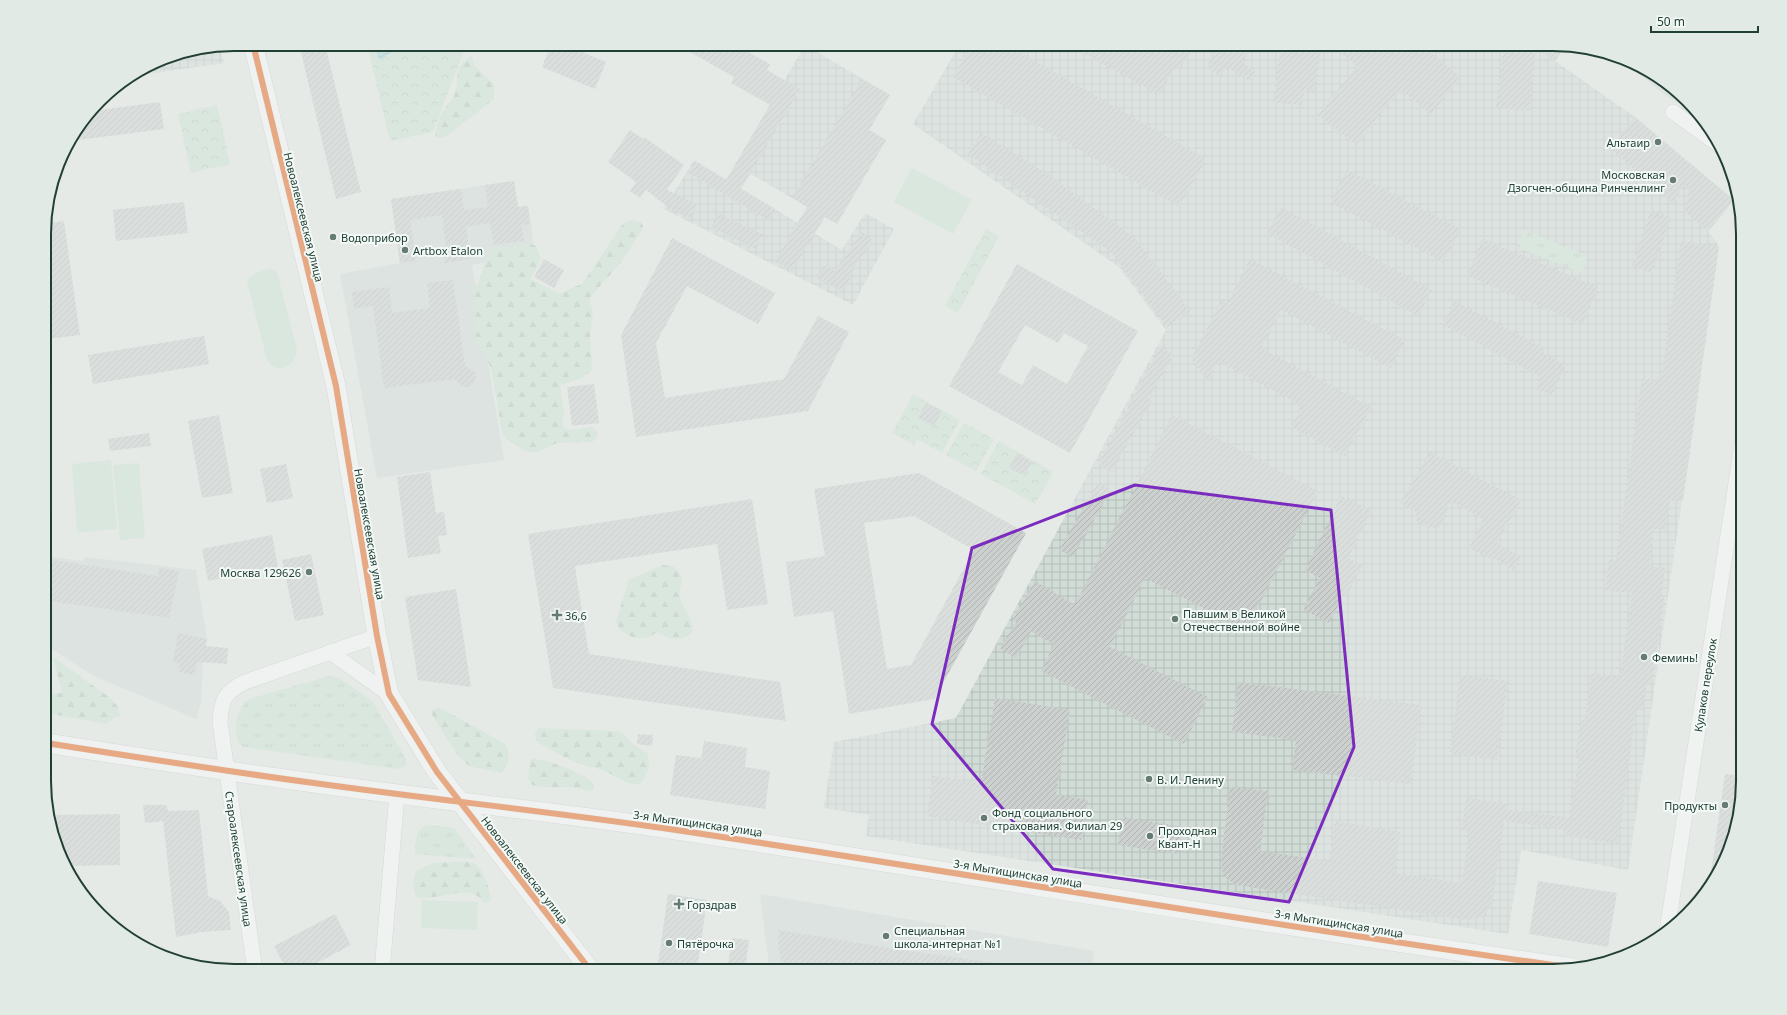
<svg xmlns="http://www.w3.org/2000/svg" width="1787" height="1015" viewBox="0 0 1787 1015" font-family="'Noto Sans',sans-serif">
  <style>
    .built { fill: #d2dcd7 }
    .industrial { fill: url(#industrial-grid) }
    .grass { fill: url(#grass-tufts) }
    .forest { fill: url(#forest-firs) }
    .park { fill: url(#park-crowns) }
    .pitch { fill: #cde4d2 }
    .water { fill: url(#water-waves) }
    .building { fill: url(#building-hatch); fill-rule: evenodd }
    .lines { fill: none; stroke-linecap: round; stroke-linejoin: round }
    .minor-casing { stroke: #c2c7c4; stroke-width: 16 }
    .tertiary-casing { stroke: #c2c7c4; stroke-width: 20 }
    .minor { stroke: #fbfcfb; stroke-width: 15 }
    .tertiary { stroke: #fbfcfb; stroke-width: 19 }
    .cycleway-casing { stroke: #f3f9f6; stroke-width: 8 }
    .cycleway { stroke: #e8590c; stroke-width: 6 }
    .marked { fill: none; stroke: #7b2cbf; stroke-width: 3; stroke-linejoin: round }
    .poi-dot { fill: #667b73; stroke: #f3f9f6; stroke-width: 1.5 }
    .labels { text-anchor: middle; dominant-baseline: central; stroke-width: 4; stroke-linejoin: round; paint-order: stroke }
    .poi-label { font-size: 11px; fill: #213f34; stroke: #f3f9f6; text-anchor: start }
    .street-label { font-size: 11px; fill: #213f34; stroke: #f3f9f6 }
    .rim { fill: none; stroke: #213f34; stroke-width: 2 }
  </style>
  <defs>
    <pattern id="industrial-grid" width="8" height="8" patternUnits="userSpaceOnUse"><rect width="8" height="8" fill="#d2dcd7"/><path d="M0 4h8M4 0v8" fill="none" stroke="#b4beb9"/></pattern>
    <pattern id="grass-tufts" width="24" height="20" patternUnits="userSpaceOnUse"><rect width="24" height="20" fill="#cde4d2"/><path d="M3 7l-1-3M5 7V3M7 7l1-3M15 17l-1-3M17 17v-4M19 17l1-3" fill="none" stroke="#b0c5b5"/></pattern>
    <pattern id="forest-firs" width="22" height="20" patternUnits="userSpaceOnUse"><rect width="22" height="20" fill="#cde4d2"/><path d="M5 1l3.5 6h-7zM16 11l3.5 6h-7z" fill="#b0c5b5"/></pattern>
    <pattern id="park-crowns" width="20" height="18" patternUnits="userSpaceOnUse"><rect width="20" height="18" fill="#cde4d2"/><path d="M2 6a3 3 0 1 1 6 0M12 15a3 3 0 1 1 6 0" fill="none" stroke="#b0c5b5"/></pattern>
    <pattern id="water-waves" width="16" height="10" patternUnits="userSpaceOnUse"><rect width="16" height="10" fill="#a3d8da"/><path d="M0 5q4-4 8 0t8 0" fill="none" stroke="#8cbabc"/></pattern>
    <pattern id="building-hatch" width="6" height="6" patternUnits="userSpaceOnUse"><rect width="6" height="6" fill="#ccd1cf"/><path d="M-1 1l2-2M0 6l6-6M5 7l2-2" fill="none" stroke="#afb4b2"/></pattern>
  </defs>
  <rect width="100%" height="100%" fill="#e5eae7"/>
  <!-- built -->
  <g class="built">
    <polygon points="489,44 507,44 494,51"/>
    <polygon points="1616,56 1648,69 1693,111 1665,95"/>
    <polygon points="514,181 518,207 528,206 535,254 472,265 504,460 377,478 340,274 400,263 391,199"/>
    <polygon points="46,556 82,561 85,557 196,570 207,639 203,661 201,703 196,719 92,675 46,645"/>
    <polygon points="760,894 1094,951 1091,971 771,971 769,965"/>
  </g>
  <!-- industrial -->
  <g class="industrial">
    <polygon points="960,44 1554,44 1565,46 1555,61 1635,117 1733,201 1708,231 1719,246 1628,870 1521,850 1508,934 866,836 869,815 824,808 834,742 956,718 1166,330 1119,267 913,124"/>
    <polygon points="805,45 890,95 869,130 886,140 837,224 735,165"/>
    <polygon points="220,47 224,63 133,76 161,58"/>
    <polygon points="694,160 842,250 865,213 894,229 853,305 664,209"/>
    <polygon points="1743,678 1743,732 1734,731"/>
  </g>
  <!-- grass -->
  <g class="grass">
    <polygon points="1524,230 1588,256 1582,273 1517,247"/>
    <path d="M329 676 339 678 373 702 406 759V766L399 769 244 747 239 744C233 729 236 709 249 699Z"/>
    <path d="M427 825 454 828 476 859 415 854C416 843 414 830 427 825Z"/>
  </g>
  <!-- forest -->
  <g class="forest">
    <path d="M472 56 474 65 494 84V99L445 137 438 138 435 135C437 127 438 119 443 111 446 106 451 102 454 96 461 79 451 67 472 56Z"/>
    <polygon points="632,220 641,222 643,226 642,230 621,262 589,299 593,312 590,335 592,370 580,379 560,385 564,413 562,420 563,427 570,430 592,427 598,432 596,439 592,442 557,443 537,452 530,452 523,450 506,439 502,433 491,368 484,354 478,348 476,341 475,301 472,294 474,286 478,284 490,247 513,247 529,244 536,246 541,259 531,279 559,294 583,283 621,226 627,221"/>
    <path d="M662 565 673 566 682 576C683 584 678 591 680 598 683 609 695 622 692 633 682 642 667 640 658 632 655 633 652 636 649 637 638 641 620 635 616 622L629 579 643 574Z"/>
    <polygon points="53,657 109,697 118,707 120,716 114,718 106,724 46,713 46,695 62,693"/>
    <path d="M438 707 504 743C512 752 509 761 504 771 498 774 491 771 485 769 481 768 475 768 470 766 458 761 440 726 431 713V711Z"/>
    <path d="M539 728 616 731 624 734 633 744 647 753C652 762 647 777 640 784 627 786 614 775 603 770 597 768 590 767 584 765 571 761 548 749 536 741L535 733Z"/>
    <path d="M532 758C551 762 580 770 594 784V789L589 791C571 784 551 790 532 785L528 779 530 760Z"/>
    <path d="M455 862C462 862 469 861 475 864 484 870 490 889 491 900L486 903C482 901 479 897 476 895 462 887 433 902 416 897 412 887 413 879 417 870L434 863Z"/>
  </g>
  <!-- park -->
  <g class="park">
    <polygon points="367,44 462,44 465,48 433,132 390,141"/>
    <polygon points="217,105 230,164 191,173 178,114"/>
    <polygon points="986,229 999,236 958,313 945,306"/>
    <polygon points="913,394 960,420 942,453 917,439 914,445 892,433"/>
    <polygon points="964,423 994,439 976,471 946,455"/>
    <polygon points="999,441 1053,472 1035,504 981,474"/>
  </g>
  <!-- pitch -->
  <g class="pitch">
    <polygon points="912,168 972,200 953,234 894,202"/>
    <path d="M271 269 277 272 297 349C296 365 278 377 267 360L247 281C252 272 261 271 271 269Z"/>
    <polygon points="111,460 117,529 77,533 72,464"/>
    <polygon points="139,463 145,538 120,540 113,465"/>
    <polygon points="422,900 478,902 477,930 421,928"/>
  </g>
  <!-- water -->
  <polygon class="water" points="375,44 378,44 382,53 394,44 400,44 398,48 380,60 377,56 378,55 371,47"/>
  <!-- building -->
  <g class="building">
    <polygon points="299,44 325,44 361,192 336,199"/>
    <polygon points="551,44 563,44 606,62 595,89 542,67"/>
    <polygon points="676,44 734,44 770,64 767,70 800,89 741,189 775,209 769,221 689,173 695,162 726,180 770,105 731,83 734,77"/>
    <polygon points="972,44 1017,44 1014,49 1206,159 1179,207 953,77"/>
    <polygon points="1067,44 1195,44 1180,70 1175,67 1159,95"/>
    <polygon points="1220,44 1253,44 1242,63 1255,71 1250,81 1226,67 1221,76 1206,68"/>
    <polygon points="1281,44 1322,44 1315,91 1304,90 1302,105 1273,102"/>
    <polygon points="1329,44 1436,44 1430,52 1461,77 1431,114 1400,89 1356,145 1318,115 1357,66"/>
    <polygon points="1531,44 1554,44 1565,46 1555,61"/>
    <polygon points="1504,45 1536,48 1529,111 1496,108"/>
    <polygon points="862,79 890,95 869,130 886,140 837,224 825,217 792,271 775,261 807,207 792,198"/>
    <polygon points="160,102 164,129 70,141 93,111"/>
    <polygon points="1635,117 1734,200 1710,229 1705,229 1685,212 1689,187 1682,185 1675,204 1609,148"/>
    <polygon points="630,130 643,139 644,137 684,165 667,190 697,204 691,218 672,210 646,190 640,198 630,191 636,182 608,162"/>
    <polygon points="981,133 1049,175 1135,238 1190,311 1167,327 1111,252 968,154"/>
    <polygon points="1347,170 1461,229 1443,262 1330,202"/>
    <polygon points="514,181 518,207 528,206 530,224 521,225 524,241 494,245 490,223 466,227 471,259 445,263 443,248 446,247 442,215 410,220 416,261 400,263 391,199 461,189 464,210 488,207 485,185"/>
    <polygon points="184,202 188,233 116,241 113,210"/>
    <polygon points="1281,207 1432,290 1418,316 1267,233"/>
    <polygon points="1651,210 1671,217 1652,273 1632,266"/>
    <polygon points="718,214 762,234 755,249 711,227"/>
    <polygon points="64,221 80,335 49,339 46,315 46,224"/>
    <polygon points="862,232 873,240 848,276 851,278 844,292 818,279 824,265 835,271"/>
    <polygon points="672,238 775,293 758,324 687,286 656,343 665,398 784,379 818,316 849,332 808,411 636,437 621,335"/>
    <polygon points="1482,239 1598,287 1583,324 1467,276"/>
    <polygon points="1681,241 1719,246 1683,501 1670,500 1666,530 1654,529 1649,566 1665,568 1661,598 1664,598 1652,685 1647,684 1643,710 1636,710 1618,844 1566,836 1567,830 1504,821 1493,898 1485,917 1467,920 1236,885 1223,876 1221,860 1230,787 1268,791 1260,851 1329,861 1335,821 1400,832 1395,873 1462,883 1469,831 1462,831 1466,798 1506,803 1505,809 1569,818 1579,759 1575,758 1581,719 1585,720 1591,673 1620,677 1632,593 1605,590 1609,559 1616,560 1642,378 1661,381"/>
    <polygon points="544,259 564,270 554,288 534,277"/>
    <polygon points="1250,259 1405,340 1391,368 1281,310 1261,348 1371,407 1345,456 1291,427 1302,406 1218,361 1208,381 1191,359 1222,300 1227,303"/>
    <path d="M1017 264 1138 331 1070 453 949 386ZM1025 325 1058 343 1064 333 1088 346 1067 384 1033 365 1022 385 998 372Z"/>
    <polygon points="453,280 465,366 475,372 476,380 470,387 465,387 461,386 455,379 384,388 373,306 354,309 352,292 389,287 392,313 430,308 427,283"/>
    <polygon points="1455,301 1545,349 1543,353 1566,365 1552,395 1536,389 1541,377 1443,325"/>
    <polygon points="204,336 209,364 93,384 88,355"/>
    <polygon points="1160,347 1174,354 1149,399 1152,400 1112,472 1098,465"/>
    <polygon points="594,384 599,423 572,426 567,387"/>
    <polygon points="926,403 942,412 934,426 918,418"/>
    <polygon points="219,415 233,493 202,498 188,421"/>
    <polygon points="1172,415 1318,491 1246,630 1145,578 1110,647 1208,697 1184,744 1041,671 1054,645 1031,631 1016,658 1000,648 1016,622 1012,620 1035,581 1075,605"/>
    <polygon points="149,433 151,446 110,451 108,439"/>
    <polygon points="1430,452 1521,500 1497,543 1521,557 1513,570 1490,556 1489,558 1469,548 1483,519 1451,501 1438,530 1415,520 1417,512 1400,504"/>
    <polygon points="1017,453 1032,462 1025,476 1009,468"/>
    <polygon points="286,464 293,498 267,503 260,469"/>
    <polygon points="430,472 436,513 444,512 447,535 438,536 441,553 408,558 397,477"/>
    <path d="M919 473 1026 533 934 699 849 714 833 611 794 617 786 562 825 556 814 489ZM914 516 974 550 911 665 887 669 864 523Z"/>
    <polygon points="1098,482 1111,490 1073,557 1059,550"/>
    <polygon points="1341,496 1371,510 1348,558 1362,565 1349,592 1346,591 1329,623 1303,609 1320,578 1305,570"/>
    <polygon points="752,499 768,604 727,610 717,544 575,566 577,580 589,654 780,682 786,721 553,688 528,534"/>
    <polygon points="272,535 278,567 208,581 202,549"/>
    <polygon points="311,554 324,615 295,621 282,560"/>
    <polygon points="46,559 158,576 159,568 179,571 169,618 51,601 52,595 46,594"/>
    <polygon points="456,589 471,687 418,680 405,597"/>
    <polygon points="178,633 207,639 206,646 228,648 227,664 197,662 194,675 179,672 180,664 173,662"/>
    <polygon points="1460,675 1508,681 1497,760 1450,754"/>
    <polygon points="1238,682 1421,705 1411,784 1292,770 1296,740 1232,732"/>
    <polygon points="995,698 1070,710 1056,795 1088,800 1081,840 927,816 933,776 981,783"/>
    <polygon points="638,734 653,735 652,746 637,744"/>
    <polygon points="704,741 747,748 745,767 770,771 765,809 670,795 676,755 701,758"/>
    <polygon points="1725,774 1743,776 1743,794 1718,876 1714,880 1710,879"/>
    <polygon points="143,805 166,805 168,811 199,810 208,896 220,901 229,912 231,930 201,932 176,937 163,821 145,823"/>
    <polygon points="120,814 120,865 68,866 49,815"/>
    <polygon points="1123,817 1183,827 1178,854 1118,845"/>
    <polygon points="1538,881 1617,893 1608,947 1529,934"/>
    <polygon points="668,894 707,900 697,971 657,971"/>
    <polygon points="335,914 351,945 315,964 318,971 287,971 274,946"/>
    <polygon points="779,930 901,950 1003,964 1003,971 796,971 797,968 781,961 778,945"/>
    <polygon points="732,938 749,940 745,971 727,971"/>
  </g>
  <g class="lines">
    <defs>
      <g id="minor">
        <polyline points="1673,112 1720,146"/>
        <polyline points="330,652 389,694"/>
        <polyline points="1667,931 1743,438"/>
        <path d="M255 971 220 722C221 701 224 692 245 682L377 636"/>
        <polyline points="382,971 397,794"/>
      </g>
      <g id="tertiary">
        <polyline points="253,44 336,386 377,636 389,694 437,772 591,971"/>
        <path d="M46 743C135 757 225 771 314 783 435 800 556 812 676 830 976 875 1274 926 1574 968"/>
      </g>
    </defs>
    <!-- minor casing -->
    <use href="#minor" class="minor-casing"/>
    <!-- tertiary casing -->
    <use href="#tertiary" class="tertiary-casing"/>
    <!-- minor -->
    <use href="#minor" class="minor"/>
    <!-- tertiary -->
    <use href="#tertiary" class="tertiary"/>
    <defs>
      <g id="cycleway">
        <polyline points="253,44 336,386 377,636 389,694 437,772 591,971"/>
        <path d="M46 743C135 757 225 771 314 783 435 800 556 812 676 830 976 875 1274 926 1574 968"/>
      </g>
    </defs>
    <!-- cycleway casing -->
    <use href="#cycleway" class="cycleway-casing"/>
    <!-- cycleway -->
    <use href="#cycleway" class="cycleway"/>
  </g>
  <!-- marked area -->
  <path d="M0 0H1787V1015H0ZM1135 485 1331 510 1354 747 1289 902 1053 869 932 724 972 548Z" fill="#e5eae7" fill-opacity=".55" fill-rule="evenodd"/>
  <path class="marked" d="M1135 485 1331 510 1354 747 1289 902 1053 869 932 724 972 548Z"/>
  <!-- markers -->
  <g class="poi-dot">
    <circle cx="1658" cy="142" r="4"/>
    <circle cx="1673" cy="180" r="4"/>
    <circle cx="333" cy="237" r="4"/>
    <circle cx="405" cy="250" r="4"/>
    <circle cx="309" cy="572" r="4"/>
    <path d="M555 609h4v4h4v4h-4v4h-4v-4h-4v-4h4z"/>
    <circle cx="1175" cy="619" r="4"/>
    <circle cx="1644" cy="657" r="4"/>
    <circle cx="1149" cy="779" r="4"/>
    <circle cx="1725" cy="805" r="4"/>
    <circle cx="984" cy="818" r="4"/>
    <circle cx="1150" cy="836" r="4"/>
    <path d="M677 898h4v4h4v4h-4v4h-4v-4h-4v-4h4z"/>
    <circle cx="886" cy="936" r="4"/>
    <circle cx="669" cy="943" r="4"/>
  </g>
  <g class="labels">
    <!-- poi labels -->
    <g class="poi-label">
      <text x="1650" y="142" text-anchor="end">Альтаир</text>
      <text x="1665" y="174" text-anchor="end">Московская<tspan x="1665" dy="13">Дзогчен-община Ринченлинг</tspan></text>
      <text x="341" y="237">Водоприбор</text>
      <text x="413" y="250">Artbox Etalon</text>
      <text x="301" y="572" text-anchor="end">Москва 129626</text>
      <text x="1183" y="613">Павшим в Великой<tspan x="1183" dy="13">Отечественной войне</tspan></text>
      <text x="565" y="615">36,6</text>
      <text x="1652" y="657">Феминь!</text>
      <text x="1157" y="779">В. И. Ленину</text>
      <text x="1717" y="805" text-anchor="end">Продукты</text>
      <text x="992" y="812">Фонд социального<tspan x="992" dy="13">страхования. Филиал 29</tspan></text>
      <text x="1158" y="830">Проходная<tspan x="1158" dy="13">Квант-Н</tspan></text>
      <text x="687" y="904">Горздрав</text>
      <text x="894" y="930">Специальная<tspan x="894" dy="13">школа-интернат №1</tspan></text>
      <text x="677" y="943">Пятёрочка</text>
    </g>
    <!-- street labels -->
    <g class="street-label">
      <text transform="translate(304 217) rotate(76)">Новоалексеевская улица</text>
      <text transform="translate(370 534) rotate(80)">Новоалексеевская улица</text>
      <text transform="translate(1705 685) rotate(-81)">Кулаков переулок</text>
      <text transform="translate(698 823) rotate(8)">3-я Мытищинская улица</text>
      <text transform="translate(239 859) rotate(82)">Староалексеевская улица</text>
      <text transform="translate(525 870) rotate(52)">Новоалексеевская улица</text>
      <text transform="translate(1018 873) rotate(9)">3-я Мытищинская улица</text>
      <text transform="translate(1339 923) rotate(9)">3-я Мытищинская улица</text>
    </g>
  </g>
  <!-- crop -->
  <path d="M0 0H1787V1015H0ZM234 51H1553A183 183 0 0 1 1736 234V781A183 183 0 0 1 1553 964H234A183 183 0 0 1 51 781V234A183 183 0 0 1 234 51Z" fill="#e2eae6" fill-rule="evenodd"/>
  <path class="rim" d="M234 51H1553A183 183 0 0 1 1736 234V781A183 183 0 0 1 1553 964H234A183 183 0 0 1 51 781V234A183 183 0 0 1 234 51Z"/>
  <!-- scale -->
  <path d="M1651 26v6h107v-6" fill="none" stroke="#213f34" stroke-width="2"/>
  <text x="1657" y="26" font-size="12" fill="#213f34" stroke="#f3f9f6" stroke-width="3" paint-order="stroke">50 m</text>
</svg>
